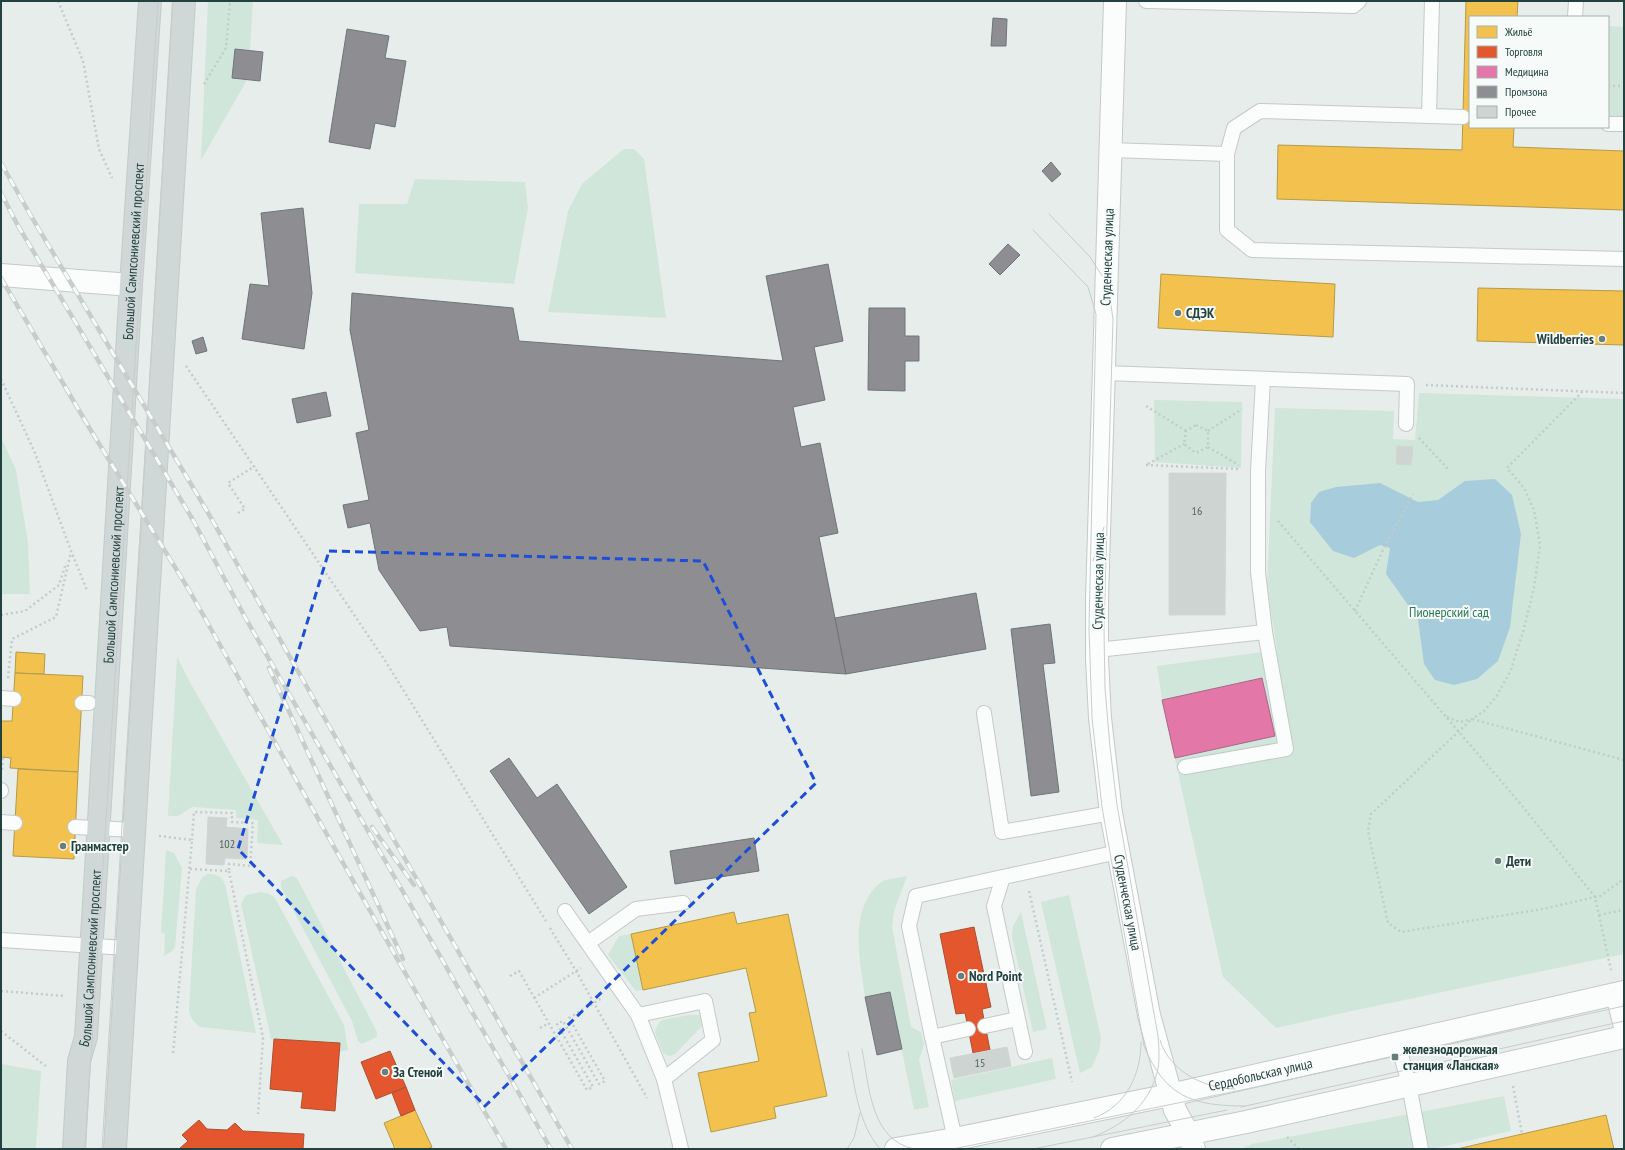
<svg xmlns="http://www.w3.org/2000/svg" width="1625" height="1150" viewBox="0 0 1625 1150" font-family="'PT Sans Narrow',sans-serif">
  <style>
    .green { fill: #d0e6da }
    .water { fill: #a7ccdc }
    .homes { fill: #f2c14e; stroke: #b49b4a }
    .shops { fill: #e4572e; stroke: #aa5133 }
    .health { fill: #e377a8; stroke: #a96788 }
    .industry { fill: #8d8d92; stroke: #6d7679 }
    .building { fill: #ced4d2; stroke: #d0d6d4 }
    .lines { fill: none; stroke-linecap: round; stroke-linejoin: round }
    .lane-casing { stroke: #c4cac8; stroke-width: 16 }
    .street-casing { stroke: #c4cac8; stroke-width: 24 }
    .secondary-casing { stroke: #c3cac9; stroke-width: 24 }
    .primary-casing { stroke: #c2ccca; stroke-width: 24 }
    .path { stroke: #c2cccb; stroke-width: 2.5; stroke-dasharray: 2 3; stroke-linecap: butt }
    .lane { stroke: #fbfcfc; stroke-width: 14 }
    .street { stroke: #fbfcfc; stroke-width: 22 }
    .secondary { stroke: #fbfcfc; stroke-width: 22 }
    .primary { stroke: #cfd7d7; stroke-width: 22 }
    .tram { stroke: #c8cdcc; stroke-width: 1 }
    .rail-casing { stroke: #c8cdcc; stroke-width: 4.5 }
    .rail { stroke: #f6fbf9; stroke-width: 3; stroke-dasharray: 9; stroke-linecap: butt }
    .marked { fill: none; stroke: #1d4ed8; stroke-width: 3; stroke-dasharray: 8 5; stroke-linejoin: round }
    .poi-dot { fill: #687e7b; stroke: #f6fbf9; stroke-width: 1.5 }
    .labels { text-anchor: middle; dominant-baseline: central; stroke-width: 4; stroke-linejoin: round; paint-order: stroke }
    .number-label { font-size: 12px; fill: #4e6764 }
    .street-label { font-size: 14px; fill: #23423f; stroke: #f6fbf9 }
    .poi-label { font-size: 14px; font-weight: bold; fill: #23423f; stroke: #f6fbf9; text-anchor: start }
    .park-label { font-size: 14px; fill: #2b7b57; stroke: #f6fbf9 }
  </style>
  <rect width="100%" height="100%" fill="#e7edeb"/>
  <!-- green -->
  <g class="green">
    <polygon points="208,1 253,1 250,50 235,49 232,78 247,80 201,160"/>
    <polygon points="1608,26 1624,27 1624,119 1608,118"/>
    <polygon points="624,149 634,149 644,159 666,318 548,312 568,211 582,184"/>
    <polygon points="415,179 525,182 528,208 514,284 355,273 359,204 407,204"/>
    <polygon points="1419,393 1624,399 1624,954 1347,1012 1276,1028 1223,977 1162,700 1157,666 1277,650 1267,586 1275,408 1394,411 1393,439 1415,440"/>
    <polygon points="1154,400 1242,402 1241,468 1155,462"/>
    <polygon points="1,437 16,470 28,543 30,594 1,594"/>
    <polygon points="177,657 191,684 283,845 257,843 258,820 236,818 236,810 192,807 178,816 168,816"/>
    <polygon points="166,850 174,853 182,868 175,947 171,952 164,956 165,934 161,932"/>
    <path d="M208 874C217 874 221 876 225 884L256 1033 200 1027C193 1021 190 1018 189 1009L196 889 202 878Z"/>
    <polygon points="292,876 297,878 377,1032 377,1037 362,1044 358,1041 352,1021 281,887 281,881"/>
    <path d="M907 876 894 911 892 927 911 1027 921 1032 924 1045 919 1059 929 1107 914 1110 890 992 865 997C860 962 848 909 880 883 886 878 900 878 907 876Z"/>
    <polygon points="261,892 270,894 275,898 344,1025 348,1050 339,1052 339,1043 270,1039 270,1034 241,904 246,895"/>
    <polygon points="1069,895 1101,1038 1099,1051 1092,1067 1080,1073 1041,902"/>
    <polygon points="1021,912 1047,1029 1033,1032 1012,938 1013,926"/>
    <polygon points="631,934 643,990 636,991 608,955 619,936"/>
    <polygon points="689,1015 699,1015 704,1020 702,1026 674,1055 669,1056 663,1053 655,1033 657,1026 661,1020"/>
    <polygon points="1052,1058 1056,1079 955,1101 951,1080"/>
    <polygon points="1,1064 41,1071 36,1149 1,1149"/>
    <polygon points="1504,1096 1511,1131 1432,1149 1242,1149 1252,1144"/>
  </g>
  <!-- water -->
  <polygon class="water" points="1495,479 1512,495 1521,534 1510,627 1498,661 1477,679 1454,685 1435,680 1424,664 1418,619 1386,574 1390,548 1380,545 1354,558 1333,551 1310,522 1311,503 1319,492 1336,487 1380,483 1418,502 1438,500 1465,481"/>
  <!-- homes -->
  <g class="homes">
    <polygon points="1466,1 1518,1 1517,17 1470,17 1470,127 1514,127 1513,147 1624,151 1624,210 1277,199 1278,145 1462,150"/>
    <polygon points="1161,274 1335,284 1333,337 1158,328"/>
    <polygon points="1478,288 1624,291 1624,345 1477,341"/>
    <polygon points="16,652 45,654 44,674 15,673"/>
    <polygon points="15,673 83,676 78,772 10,768 11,758 1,757 1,721 12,721"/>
    <polygon points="18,769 78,772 74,859 13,856"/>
    <polygon points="734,912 737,924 788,914 827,1096 774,1107 776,1118 711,1132 698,1073 759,1061 749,1013 756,1012 746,968 643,990 631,934"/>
    <polygon points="415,1110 432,1147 427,1149 395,1149 384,1123"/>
    <polygon points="1606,1115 1614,1149 1457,1149 1522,1134"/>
  </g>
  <!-- shops -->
  <g class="shops">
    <polygon points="974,927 991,1007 982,1009 990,1050 973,1053 965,1013 956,1014 940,934"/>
    <polygon points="274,1039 340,1043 335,1111 301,1108 303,1092 270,1089"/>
    <polygon points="390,1051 406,1087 376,1099 361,1062"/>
    <polygon points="406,1087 415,1110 401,1116 392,1093"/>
    <polygon points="199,1120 207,1129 227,1130 235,1123 243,1131 304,1134 303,1149 179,1149 188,1141 182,1135"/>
  </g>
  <!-- health -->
  <polygon class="health" points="1262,678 1275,736 1175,758 1162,700"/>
  <!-- industry -->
  <g class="industry">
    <polygon points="993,18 1007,19 1006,46 991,46"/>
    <polygon points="347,29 389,36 385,58 406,61 395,127 375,123 370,149 329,142"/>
    <polygon points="235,49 263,52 260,81 232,78"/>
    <polygon points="1051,162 1061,174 1052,182 1042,171"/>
    <polygon points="303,208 312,293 304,349 242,339 250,284 269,286 261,213"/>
    <polygon points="1008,244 1020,255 1000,275 989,264"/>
    <polygon points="828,264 843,341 814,347 825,400 793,407 801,447 820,443 838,533 819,537 846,674 450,646 447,627 420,631 379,570 370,523 348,528 343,505 369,500 356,433 369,430 350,330 352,293 513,308 519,341 783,361 766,276"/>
    <polygon points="869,308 905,308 905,336 919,336 919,361 905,361 905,391 868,390"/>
    <polygon points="203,337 207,351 196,354 192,341"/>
    <polygon points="326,392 331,416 297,423 292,399"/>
    <polygon points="976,593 986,649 846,674 835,618"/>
    <polygon points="1050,624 1055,663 1043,664 1059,792 1031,796 1011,629"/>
    <polygon points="509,758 537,798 557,784 627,887 589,914 490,771"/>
    <polygon points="754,838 759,871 675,884 670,851"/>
    <polygon points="890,992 902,1049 877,1055 865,997"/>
  </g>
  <!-- building -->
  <g class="building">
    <polygon points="1397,446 1413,447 1411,465 1396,464"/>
    <polygon points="1169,473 1226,473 1225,615 1169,615"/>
    <polygon points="208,817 227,818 226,827 248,829 247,859 225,858 224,865 206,864"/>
    <polygon points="1007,1047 1011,1066 954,1078 950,1058"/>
  </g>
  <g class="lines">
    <defs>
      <g id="lane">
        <polyline points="1146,1 1353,6 1359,1"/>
        <polyline points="1575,17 1576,1"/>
        <polyline points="1429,116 1432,1"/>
        <polyline points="1608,124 1624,124"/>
        <polyline points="1110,150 1227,154 1227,230 1252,250 1624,259"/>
        <polyline points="1227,154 1234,128 1260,111 1463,117"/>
        <polyline points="1104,373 1407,384 1406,424"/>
        <polyline points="1097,650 1265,632"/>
        <polyline points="1,698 14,699"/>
        <polyline points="82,703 89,703"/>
        <polyline points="984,713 1002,832 1111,813"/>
        <polyline points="1185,767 1286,749 1265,632 1258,572 1258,471 1263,379"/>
        <polyline points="1,790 1,791"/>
        <polyline points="1,822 15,823"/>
        <polyline points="75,827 134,830"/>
        <polyline points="1003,877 994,906 1025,1052"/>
        <polyline points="565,911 638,1015 664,1079 681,1149"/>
        <polyline points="1,940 127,948"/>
        <polyline points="588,943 636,909 683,903"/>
        <polyline points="1613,995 1624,1039"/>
        <polyline points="638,1015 705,1001 713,1040 664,1079"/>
        <polyline points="985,1026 1017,1019"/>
        <polyline points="968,1029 932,1037 909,926 916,896 1118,852"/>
        <polyline points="932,1037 955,1139"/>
        <polyline points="1398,1043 1409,1085 1421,1149"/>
      </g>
      <g id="street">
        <polyline points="1,275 131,285"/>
        <polyline points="1189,1135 1194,1149"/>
      </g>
      <g id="secondary">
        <path id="s1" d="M1115 1 1097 599V659L1100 718 1111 813 1149 1015 1175 1110 1189 1135"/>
        <path id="s2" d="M896 1149 955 1139 1170 1095 1624 992"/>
        <polyline points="1112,1149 1246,1122 1624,1037"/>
      </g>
      <g id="primary">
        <path id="s3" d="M74 1149 79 1061 86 1037 131 285 150 1"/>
        <polyline points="115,1149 184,1"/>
      </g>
    </defs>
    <!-- lane casing -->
    <use href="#lane" class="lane-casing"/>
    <!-- street casing -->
    <use href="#street" class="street-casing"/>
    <!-- secondary casing -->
    <use href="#secondary" class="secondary-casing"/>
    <!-- primary casing -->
    <use href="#primary" class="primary-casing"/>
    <!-- path -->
    <g class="path">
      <polyline points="58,1 83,61 99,149 112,178"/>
      <polyline points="204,84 226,48 230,1"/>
      <polyline points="1608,86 1624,86"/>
      <polyline points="186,366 386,662 546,921"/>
      <polyline points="1,379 35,453 71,551 87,590"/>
      <polyline points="1426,385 1624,393"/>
      <polyline points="1146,406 1186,431"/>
      <polygon points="1196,425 1208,431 1208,447 1196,453 1184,444 1186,431"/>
      <polyline points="1208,431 1242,409"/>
      <polyline points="1419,438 1449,470"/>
      <polyline points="1208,447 1239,465"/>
      <polyline points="1148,464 1184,444"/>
      <polyline points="1146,465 1238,469"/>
      <polyline points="238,513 245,509 228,483 255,466"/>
      <polyline points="1278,521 1519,802 1595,897 1611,970"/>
      <polyline points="1355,611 1382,552 1413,494"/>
      <polyline points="1,615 25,611 59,585 66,563"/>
      <polyline points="8,678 12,639 56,617 71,552"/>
      <polyline points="1447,717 1460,722 1472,719 1484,711 1496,697 1510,672 1523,632 1534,588 1540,545 1534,510 1524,488 1507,468 1583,391"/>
      <polyline points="1624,760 1472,719 1371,814 1368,831 1388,923 1401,932 1543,909 1595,897 1600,896 1624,879"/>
      <polyline points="2,770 3,757"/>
      <polyline points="159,836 192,840 173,1054"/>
      <polyline points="190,869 229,871 229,864 250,866 253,823 232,822 232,813 194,812 192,840"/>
      <polyline points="229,871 263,1038 258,1114"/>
      <polyline points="1029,891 1072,1082"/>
      <polyline points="1599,915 1624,910"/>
      <polyline points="550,928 576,971 647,1098"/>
      <polyline points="510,976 519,971 587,1090 593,1087 557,1024 563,1021 599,1084 605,1081 569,1018 602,998"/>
      <polyline points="1,991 65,996"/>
      <polyline points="534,998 581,968"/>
      <polyline points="540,1028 549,1023"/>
      <polyline points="1,1031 47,1067"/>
      <polyline points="1513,1086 1522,1134"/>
      <polyline points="1287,1137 1299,1149"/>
    </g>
    <!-- lane -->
    <use href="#lane" class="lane"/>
    <!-- street -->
    <use href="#street" class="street"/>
    <!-- secondary -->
    <use href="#secondary" class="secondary"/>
    <!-- primary -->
    <use href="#primary" class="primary"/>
    <!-- tram -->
    <g class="tram">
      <path d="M1049 214 1090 257 1108 285 1113 319 1104 629 1105 688 1110 747 1117 805 1158 1036C1159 1048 1160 1062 1157 1073 1148 1106 1123 1125 1093 1137"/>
      <path d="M1033 230 1088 287 1096 314 1089 629 1092 718 1102 807 1144 1046C1165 1097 1193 1106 1245 1106"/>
      <polyline points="1093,561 1104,527"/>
      <path d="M1160 1040C1169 1071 1205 1089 1235 1089"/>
      <path d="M862 1049C869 1085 870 1140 914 1149"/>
      <path d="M848 1052C855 1085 857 1122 880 1149"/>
      <polyline points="1241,1107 1624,1021"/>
      <path d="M1094 1118C1126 1106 1141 1075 1141 1042"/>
      <polyline points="85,1149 158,1"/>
      <polyline points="102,1149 173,1"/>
      <polyline points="847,1149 854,1138 860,1113"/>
      <polyline points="953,1149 1251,1088 1624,1006"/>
      <polyline points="1033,1149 1227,1110"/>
    </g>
    <defs>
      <g id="rail">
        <polyline points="1,163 31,216 207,511 370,798 572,1149"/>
        <polyline points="1,193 17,224 193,520 246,619 551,1149"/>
        <polyline points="1,278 90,429 189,590 430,1017 506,1149"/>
        <polyline points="269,668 403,959"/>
        <polyline points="372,827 414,885"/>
      </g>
    </defs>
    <!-- rail casing -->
    <use href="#rail" class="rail-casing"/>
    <!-- rail -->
    <use href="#rail" class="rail"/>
  </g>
  <!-- marked area -->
  <path class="marked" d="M329 551 703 561 816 783 485 1106 238 849Z"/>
  <!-- markers -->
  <g class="poi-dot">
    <circle cx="1178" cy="313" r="4"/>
    <circle cx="1602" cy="339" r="4"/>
    <circle cx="63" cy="846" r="4"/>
    <circle cx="1498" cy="861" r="4"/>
    <circle cx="961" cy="976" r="4"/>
    <rect x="1391" y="1053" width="8" height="8" rx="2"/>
    <circle cx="385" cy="1072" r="4"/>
  </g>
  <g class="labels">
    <!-- number labels -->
    <g class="number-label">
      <text x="1197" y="510">16</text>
      <text x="227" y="843">102</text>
      <text x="980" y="1062">15</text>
    </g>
    <!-- street labels -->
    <g class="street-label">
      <text stroke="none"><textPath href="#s3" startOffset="900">Большой Сампсониевский проспект</textPath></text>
      <text transform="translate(1107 257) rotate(-88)">Студенческая улица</text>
      <text stroke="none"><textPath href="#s3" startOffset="576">Большой Сампсониевский проспект</textPath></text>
      <text transform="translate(1098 581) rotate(-89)">Студенческая улица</text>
      <text stroke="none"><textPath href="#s1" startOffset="904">Студенческая улица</textPath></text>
      <text stroke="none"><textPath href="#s3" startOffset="192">Большой Сампсониевский проспект</textPath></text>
      <text stroke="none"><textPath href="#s2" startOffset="372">Сердобольская улица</textPath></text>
    </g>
    <!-- poi labels -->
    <g class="poi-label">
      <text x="1186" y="313">СДЭК</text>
      <text x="1594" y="339" text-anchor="end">Wildberries</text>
      <text x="71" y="846">Гранмастер</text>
      <text x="1506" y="861">Дети</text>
      <text x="969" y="976">Nord Point</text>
      <text x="1403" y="1049">железнодорожная<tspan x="1403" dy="16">станция «Ланская»</tspan></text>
      <text x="393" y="1072">За Стеной</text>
    </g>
    <!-- park labels -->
    <g class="park-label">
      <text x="1449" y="612">Пионерский сад</text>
    </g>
  </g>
  <!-- border -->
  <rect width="1625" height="1150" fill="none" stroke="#23423f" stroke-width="4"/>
  <!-- legend -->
  <rect x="1469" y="16" width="140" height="112" fill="#f6fbf9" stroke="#a2b1af"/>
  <rect x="1477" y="26" width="20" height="12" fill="#f2c14e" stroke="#a2b1af"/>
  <text x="1505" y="36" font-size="12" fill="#23423f">Жильё</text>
  <rect x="1477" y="46" width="20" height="12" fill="#e4572e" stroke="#a2b1af"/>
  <text x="1505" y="56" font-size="12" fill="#23423f">Торговля</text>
  <rect x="1477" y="66" width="20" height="12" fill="#e377a8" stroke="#a2b1af"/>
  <text x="1505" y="76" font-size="12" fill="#23423f">Медицина</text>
  <rect x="1477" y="86" width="20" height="12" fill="#8d8d92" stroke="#a2b1af"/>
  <text x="1505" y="96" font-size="12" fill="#23423f">Промзона</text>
  <rect x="1477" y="106" width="20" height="12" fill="#ced4d2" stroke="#a2b1af"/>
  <text x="1505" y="116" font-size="12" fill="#23423f">Прочее</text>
</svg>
